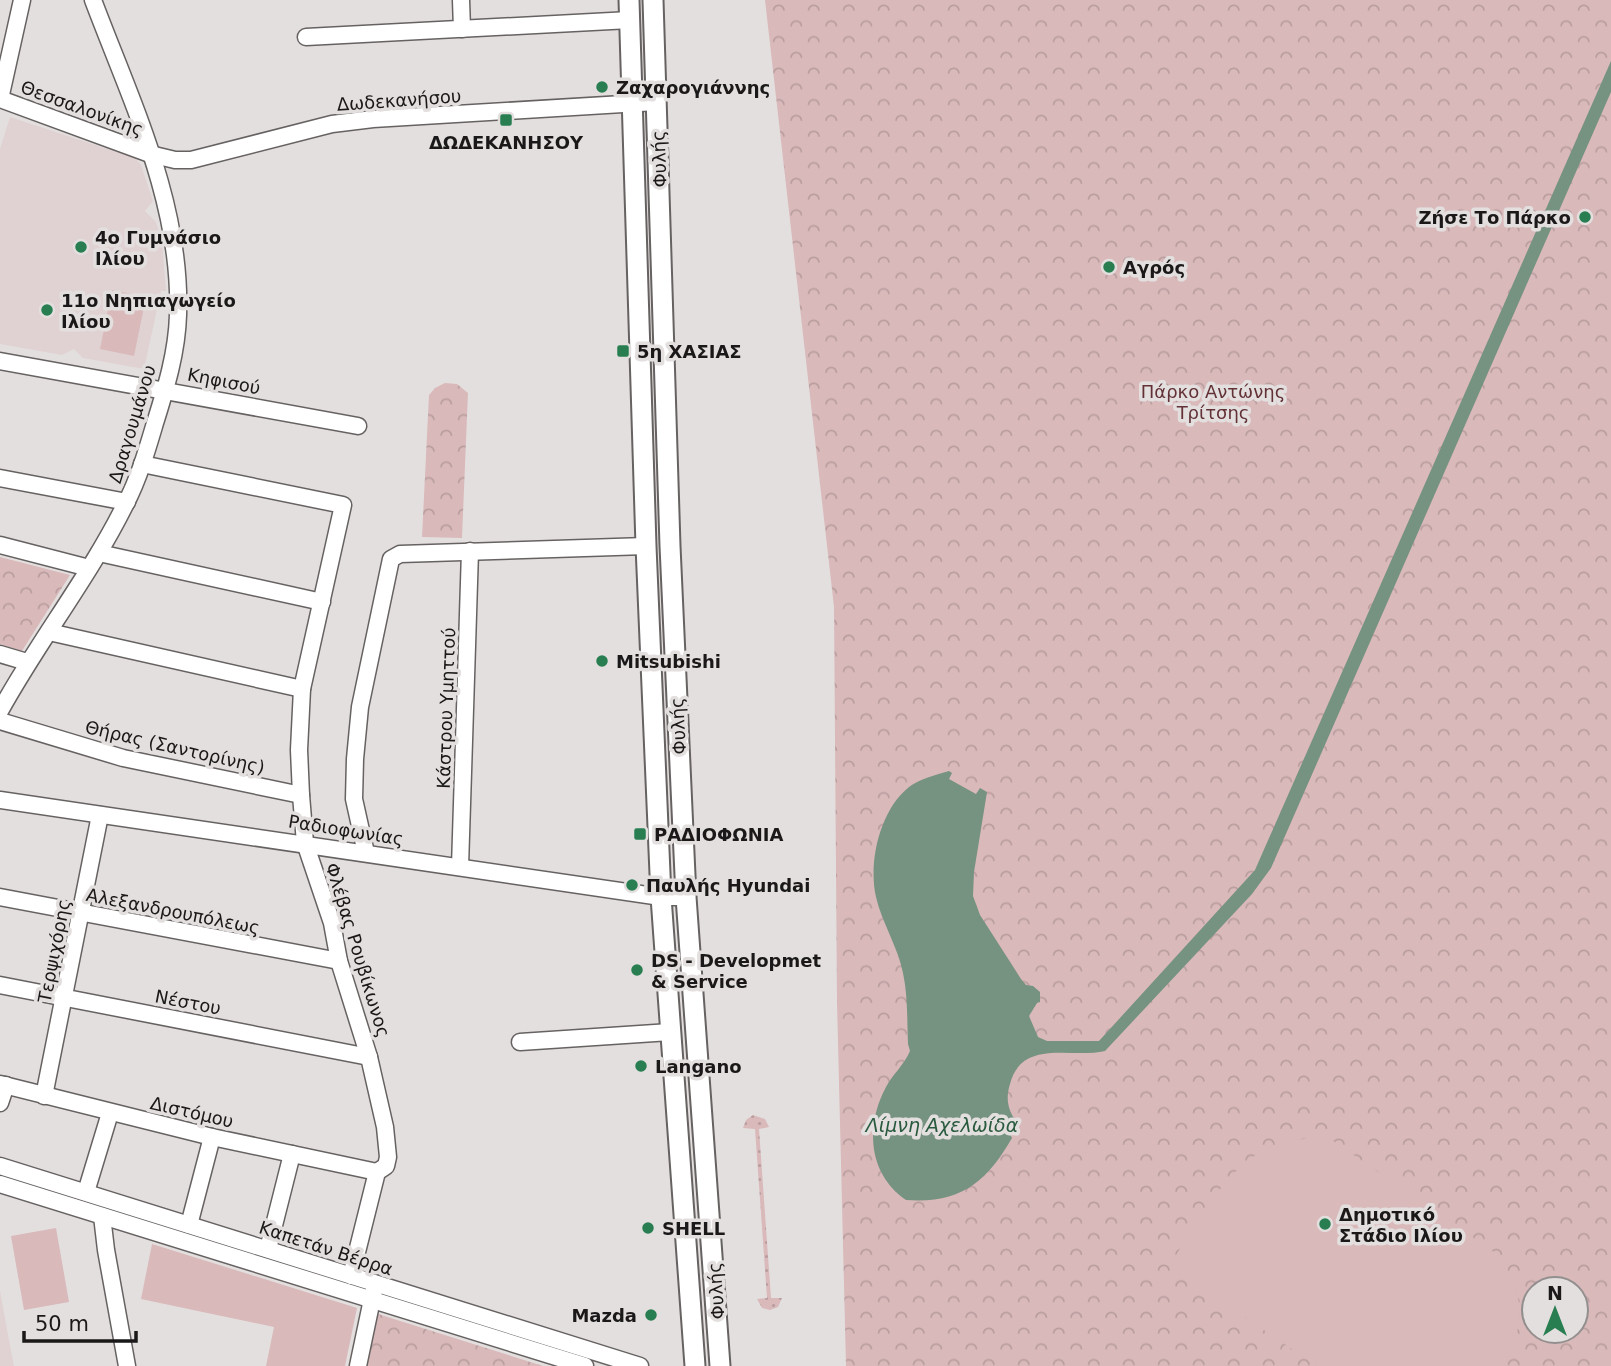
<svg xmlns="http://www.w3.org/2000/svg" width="1611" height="1366" viewBox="0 0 1611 1366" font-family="'DejaVu Sans',sans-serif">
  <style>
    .built { fill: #e0d2d2 }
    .grass { fill: url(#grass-dots) }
    .park { fill: url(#park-crowns); fill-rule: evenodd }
    .pitch { fill: #d9b9ba }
    .water { fill: #769280 }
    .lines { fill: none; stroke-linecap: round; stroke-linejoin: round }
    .minor-casing { stroke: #676262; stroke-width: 19 }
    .major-casing { stroke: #676262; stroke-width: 23 }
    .minor { stroke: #fff; stroke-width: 16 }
    .major { stroke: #fff; stroke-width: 19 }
    .poi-dot { fill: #287e51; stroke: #e4dfdf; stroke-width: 2.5 }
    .labels { text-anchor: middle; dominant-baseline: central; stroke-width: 7; stroke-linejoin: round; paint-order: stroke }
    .poi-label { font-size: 18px; font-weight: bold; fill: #1a1818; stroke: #e4dfdf; text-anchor: start }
    .street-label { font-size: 18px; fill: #1a1818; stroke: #e4dfdf }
    .park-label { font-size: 18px; fill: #623136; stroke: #e4dfdf }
    .water-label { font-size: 19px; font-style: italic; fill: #295a3e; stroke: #e4dfdf }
  </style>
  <defs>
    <pattern id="grass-dots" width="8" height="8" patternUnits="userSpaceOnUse" patternTransform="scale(1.75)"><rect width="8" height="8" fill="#d9b9ba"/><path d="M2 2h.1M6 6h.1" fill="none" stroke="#ba9e9f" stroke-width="1.8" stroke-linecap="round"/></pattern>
    <pattern id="park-crowns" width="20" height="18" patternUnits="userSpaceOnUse" patternTransform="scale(1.75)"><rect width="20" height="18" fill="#d9b9ba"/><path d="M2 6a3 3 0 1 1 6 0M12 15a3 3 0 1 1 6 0" fill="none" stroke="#ba9e9f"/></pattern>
  </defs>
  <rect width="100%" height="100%" fill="#e4dfdf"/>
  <!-- built -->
  <g class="built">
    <polygon points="10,117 135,158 141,165 153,201 145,211 156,222 162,241 166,291 161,291 144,369 83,358 74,349 62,355 0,344 0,149"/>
    <polygon points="0,1291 8,1335 14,1366 0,1366"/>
  </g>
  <!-- grass -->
  <polygon class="grass" points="753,1115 765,1119 769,1127 759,1129 771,1298 782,1298 778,1307 770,1310 762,1308 757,1299 767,1298 755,1129 743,1128 746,1120"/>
  <!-- park -->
  <g class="park">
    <path d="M765 0H1611V1366H846L837 1002 834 607ZM1534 1289H1576V1331H1534Z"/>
    <polygon points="445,383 457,384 468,393 462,538 422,537 429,395 435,388"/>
    <polygon points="0,557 70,575 22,651 0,644"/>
    <polygon points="378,1314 543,1366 367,1366 376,1315"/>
  </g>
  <!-- pitch -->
  <g class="pitch">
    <polygon points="112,290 146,297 134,356 100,349"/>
    <path d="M1313 1127 1507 1261 1504 1266C1527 1297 1522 1333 1504 1366H1317L1169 1266C1203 1216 1237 1140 1305 1139Z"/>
    <polygon points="56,1228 69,1302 24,1310 11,1236"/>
    <polygon points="152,1244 357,1308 345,1366 266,1366 274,1327 141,1299"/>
  </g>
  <!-- water -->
  <path class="water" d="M1611 61V92L1271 868 1252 894 1105 1051C1072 1059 1022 1038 1010 1084 1006 1097 1007 1108 1015 1120L1009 1132 1012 1138C986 1183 960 1204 906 1200 868 1174 865 1126 886 1087 893 1074 904 1065 910 1051L908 1044C907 1021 908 996 903 973 898 947 882 923 876 897 868 862 880 810 909 787 919 779 936 775 949 771L952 773 949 779 976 794 980 788 987 792 974 872 973 896 980 915 1021 979 1026 985 1033 986 1040 992V1002L1037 1003 1029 1016 1038 1037 1047 1041H1099L1255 870Z"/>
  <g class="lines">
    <defs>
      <g id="minor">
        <polyline points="461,0 462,29"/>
        <polyline points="306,37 630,20"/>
        <polyline points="0,99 150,154 175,160 191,160 332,124 373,119 656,102"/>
        <polyline points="0,99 22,0"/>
        <polyline points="0,361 358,426"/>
        <polyline points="142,464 343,505 302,689 299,750 301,795 305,843 332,923 339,961 369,1057 385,1127 388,1157 386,1166 377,1172 351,1276"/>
        <polyline points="0,478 127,502"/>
        <polyline points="0,545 89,568"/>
        <polyline points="99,553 322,602"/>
        <polyline points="49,632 302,689"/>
        <polyline points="0,654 27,662"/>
        <path d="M0 711C39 640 90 576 126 503 139 478 147 450 155 423 166 388 177 352 178 315 182 204 131 101 93 0"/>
        <polyline points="0,721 123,758 301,795"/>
        <polyline points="0,800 661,897 686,897"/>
        <polyline points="366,853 354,799 355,759 360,707 391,559 400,554 646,546"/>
        <polyline points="460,867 470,551"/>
        <polyline points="0,897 339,961"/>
        <polyline points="0,985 369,1057"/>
        <polyline points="520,1042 670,1032"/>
        <polyline points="0,1084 212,1137 377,1172"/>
        <polyline points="44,1096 100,815"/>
        <polyline points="0,1103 6,1085"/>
        <polyline points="0,1166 640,1366"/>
        <polyline points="0,1184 585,1366"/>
        <polyline points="86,1192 110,1113"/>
        <polyline points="102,1216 106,1250 127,1366"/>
        <polyline points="189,1225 212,1137"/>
        <polyline points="268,1249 292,1154"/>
        <polyline points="358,1366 374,1290"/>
      </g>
      <g id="major">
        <polyline points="629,0 646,546 661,897 695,1366"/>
        <polyline points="653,0 670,546 686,897 720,1366"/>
      </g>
    </defs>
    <!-- minor casing -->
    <use href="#minor" class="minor-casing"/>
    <!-- major casing -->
    <use href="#major" class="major-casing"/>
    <!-- minor -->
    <use href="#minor" class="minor"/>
    <!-- major -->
    <use href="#major" class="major"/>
  </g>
  <!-- markers -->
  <g class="poi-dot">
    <circle cx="602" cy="87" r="7"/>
    <rect x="499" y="113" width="14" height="14" rx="3.5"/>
    <circle cx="1585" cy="217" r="7"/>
    <circle cx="81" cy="247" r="7"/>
    <circle cx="1109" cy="267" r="7"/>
    <circle cx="47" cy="310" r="7"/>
    <rect x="616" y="344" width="14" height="14" rx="3.5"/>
    <circle cx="602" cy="661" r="7"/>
    <rect x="633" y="827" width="14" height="14" rx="3.5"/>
    <circle cx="632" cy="885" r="7"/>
    <circle cx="637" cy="970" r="7"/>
    <circle cx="641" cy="1066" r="7"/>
    <circle cx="1325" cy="1224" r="7"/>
    <circle cx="648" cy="1228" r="7"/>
    <circle cx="651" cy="1315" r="7"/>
  </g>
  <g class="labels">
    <!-- poi labels -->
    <g class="poi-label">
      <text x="616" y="87">Ζαχαρογιάννης</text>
      <text x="506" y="142" text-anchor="middle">ΔΩΔΕΚΑΝΗΣΟΥ</text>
      <text x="1571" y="217" text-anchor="end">Ζήσε Το Πάρκο</text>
      <text x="95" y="237">4ο Γυμνάσιο<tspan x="95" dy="21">Ιλίου</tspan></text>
      <text x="1123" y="267">Αγρός</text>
      <text x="61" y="300">11ο Νηπιαγωγείο<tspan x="61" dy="21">Ιλίου</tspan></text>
      <text x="637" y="351">5η ΧΑΣΙΑΣ</text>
      <text x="616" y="661">Mitsubishi</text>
      <text x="654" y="834">ΡΑΔΙΟΦΩΝΙΑ</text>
      <text x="646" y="885">Παυλής Hyundai</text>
      <text x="651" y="960">DS - Developmet<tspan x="651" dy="21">&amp; Service</tspan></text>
      <text x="655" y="1066">Langano</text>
      <text x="1339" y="1214">Δημοτικό<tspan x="1339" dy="21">Στάδιο Ιλίου</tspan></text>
      <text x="662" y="1228">SHELL</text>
      <text x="637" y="1315" text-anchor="end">Mazda</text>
    </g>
    <!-- street labels -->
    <g class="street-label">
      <text transform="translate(399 100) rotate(-4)">Δωδεκανήσου</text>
      <text transform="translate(82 108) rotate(20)">Θεσσαλονίκης</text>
      <text transform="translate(659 159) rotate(-92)">Φυλής</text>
      <text transform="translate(224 381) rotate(11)">Κηφισού</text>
      <text transform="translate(132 424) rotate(-73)">Δραγουμάνου</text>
      <text transform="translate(446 708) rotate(-88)">Κάστρου Υμηττού</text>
      <text transform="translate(678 726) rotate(-93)">Φυλής</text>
      <text transform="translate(175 747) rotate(13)">Θήρας (Σαντορίνης)</text>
      <text transform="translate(346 830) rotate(9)">Ραδιοφωνίας</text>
      <text transform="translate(173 911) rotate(11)">Αλεξανδρουπόλεως</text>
      <text transform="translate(358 950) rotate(73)">Φλέβας Ρουβίκωνος</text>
      <text transform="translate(54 951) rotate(-79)">Τερψιχόρης</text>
      <text transform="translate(188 1002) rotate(11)">Νέστου</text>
      <text transform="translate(192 1112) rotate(13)">Διστόμου</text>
      <text transform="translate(326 1248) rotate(18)">Καπετάν Βέρρα</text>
      <text transform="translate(716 1291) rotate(-94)">Φυλής</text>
    </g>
    <!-- park labels -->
    <g class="park-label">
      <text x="1213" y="391">Πάρκο Αντώνης<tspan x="1213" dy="21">Τρίτσης</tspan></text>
    </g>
    <!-- water labels -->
    <g class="water-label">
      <text x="942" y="1125">Λίμνη Αχελωίδα</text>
    </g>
  </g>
  <!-- north arrow -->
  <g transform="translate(1555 1310)"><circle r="33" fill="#e4dfdf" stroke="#938f8f" stroke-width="2"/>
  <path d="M0-5L12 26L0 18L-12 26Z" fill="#287e51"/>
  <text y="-10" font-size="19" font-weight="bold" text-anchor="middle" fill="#1a1818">N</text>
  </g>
  <!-- scale -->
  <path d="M24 1331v10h112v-10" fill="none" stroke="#1a1818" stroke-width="3.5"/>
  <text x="35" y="1331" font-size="21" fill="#1a1818" stroke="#e4dfdf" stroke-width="5" paint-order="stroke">50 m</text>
</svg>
